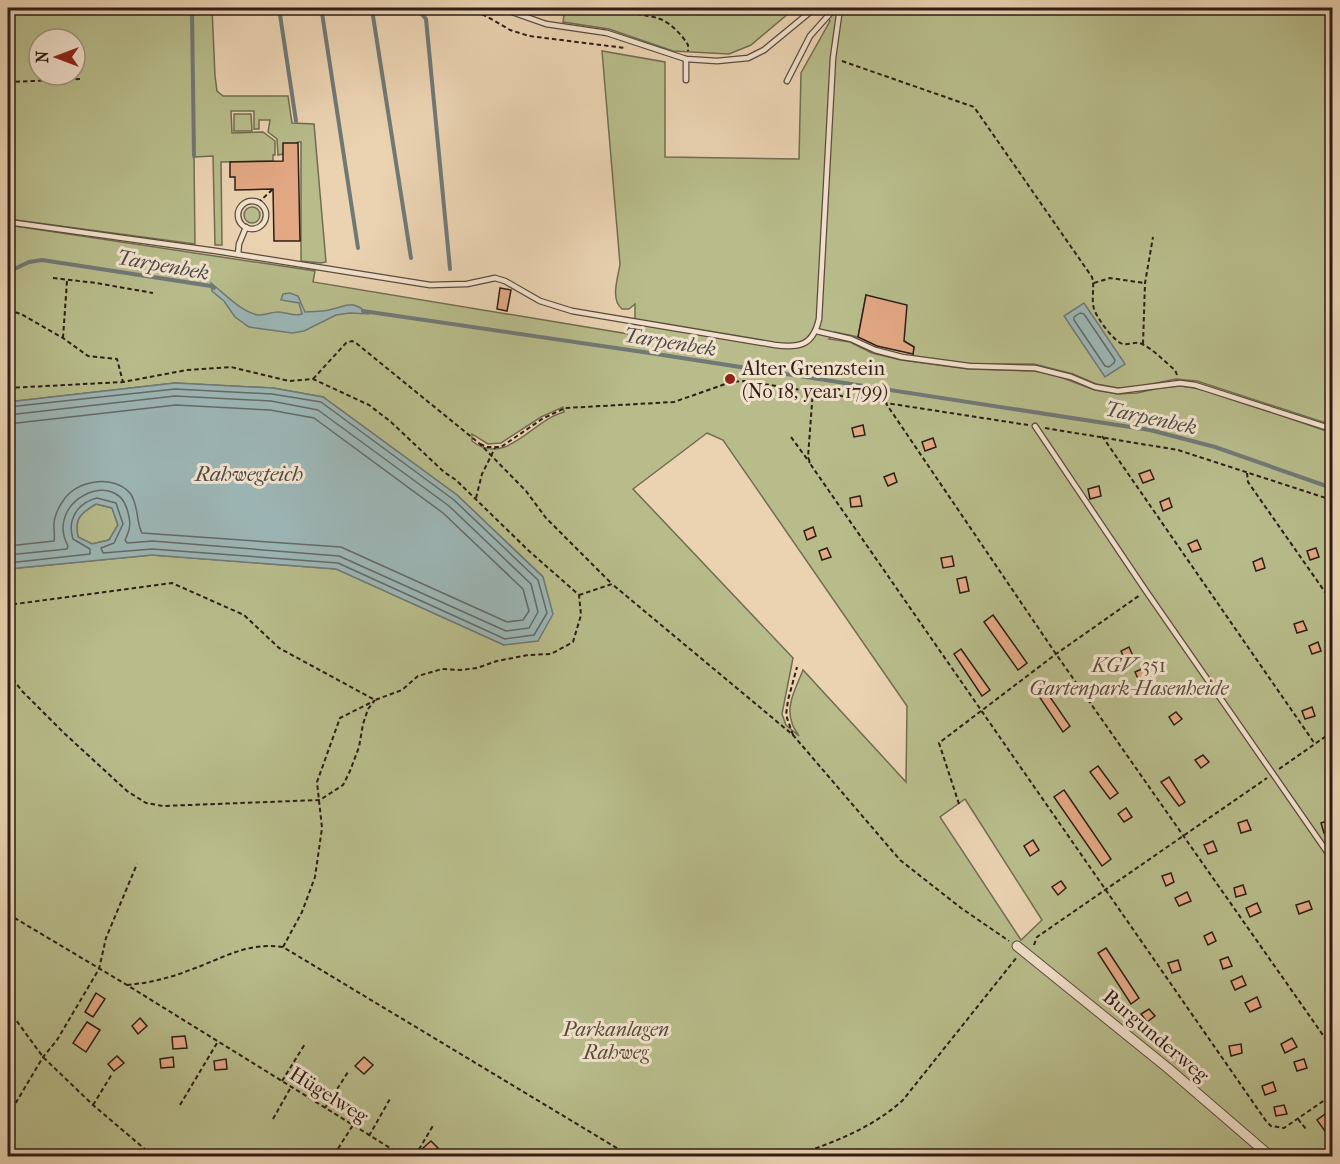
<svg xmlns="http://www.w3.org/2000/svg" width="1340" height="1164" viewBox="0 0 1340 1164" font-family="'IM FELL French Canon',serif">
  <style>
    .green { fill: #b8bc8b; stroke: #726d51; stroke-width: 1.5; fill-rule: evenodd }
    .water { fill: #9cb6b6; stroke: #707976; stroke-width: 1.5; fill-rule: evenodd }
    .lines { fill: none; stroke-linecap: round; stroke-linejoin: round }
    .shore { stroke: #646a66; stroke-width: 1.5 }
    .stream { stroke: #707976; stroke-width: 4 }
    .building { fill: #e3a984; stroke: #2d1e17; stroke-width: 1.5 }
    .service-casing { stroke: #5c4b3e; stroke-width: 7 }
    .minor-casing { stroke: #5c4b3e; stroke-width: 11 }
    .path { stroke: #2d1e17; stroke-width: 2; stroke-dasharray: 4.5 3; stroke-linecap: butt }
    .service { stroke: #f2e2cd; stroke-width: 4.5 }
    .minor { stroke: #f2e2cd; stroke-width: 9 }
    .poi-dot { fill: #8f2418; stroke: #f2e2cd; stroke-width: 2 }
    .labels { text-anchor: middle; dominant-baseline: central; stroke-width: 6; stroke-linejoin: round; paint-order: stroke }
    .poi-label { font-size: 20px; fill: #2d1e17; stroke: #f2e2cd; text-anchor: start }
    .park-label { font-size: 20px; font-style: italic; fill: #574d3a; stroke: #f2e2cd }
    .street-label { font-size: 20px; fill: #2d1e17; stroke: #f2e2cd }
    .water-label { font-size: 21px; font-style: italic; fill: #4e4c47; stroke: #f2e2cd }
  </style>
  <rect width="100%" height="100%" fill="#ebd3b2"/>
  <filter id="stains"><feTurbulence type="fractalNoise" baseFrequency=".00333" numOctaves="4"/><feColorMatrix values="0 0 0 0 .2 0 0 0 0 .09 0 0 0 0 .02 0 0 0 .5 -.17"/></filter>
  <radialGradient id="worn" r=".72"><stop offset=".6" stop-color="#630" stop-opacity="0"/><stop offset="1" stop-color="#630" stop-opacity=".3"/></radialGradient>
  <!-- green -->
  <g class="green">
    <path d="M8 8H212L215 76 217 91 223 96H288L292 123 314 124 326 262 321 263 301 261V142H298L283 154 278 155 277 139 268 132 270 120H259V129H254V111H231L232 133 263 132 275 141V155H273V161L221 162 222 245H215L213 156 194 157 195 244 8 219ZM39 39H75V75H39Z"/>
    <polygon points="565,8 795,8 751,45 729,54 673,51 609,29 563,22"/>
    <path d="M820 8H1332V425L1197 381 1176 379 1137 387 1118 388 1096 384 1073 374 1034 364H970L913 356 914 347 904 341 866 295 858 337 835 332 829 339 850 342 872 353 901 360 968 369 1034 371 1052 374 1095 390 1118 394 1137 393 1159 388 1181 386 1194 388 1216 393 1332 433V1156H27L8 1144V569L152 555 337 569 504 645 543 577 457 495 323 397 273 388 175 383 8 402V225L315 271 313 282 635 335V304L629 309H622C610 299 618 278 620 264L602 51 665 62V157L799 159 801 73 830 21ZM563 407 564 412C532 420 506 468 472 441V434L488 444 501 443 541 417ZM707 433 723 440 907 706 906 782 803 670C797 686 785 705 792 723 793 728 797 732 799 736L786 725 782 714 793 658 633 489ZM965 799 1042 920 1021 940 940 817Z"/>
    <polygon points="234,114 251,114 252,131 234,131"/>
    <circle cx="252" cy="215" r="8"/>
    <path d="M96 504 112 508 118 525 109 540 92 544 78 537C74 518 81 513 96 504Z"/>
  </g>
  <!-- water -->
  <g class="water">
    <path d="M211 283C224 293 242 313 259 315 265 315 272 312 278 312 287 312 293 317 302 314L299 303 281 300 283 294 290 293 298 296 305 312C313 311 321 312 329 310 346 307 352 298 368 314L350 313 336 315 304 331 292 333 249 327 235 317 224 301 212 291Z"/>
    <polygon points="1084,303 1125,364 1105,377 1064,316"/>
    <path d="M175 383 273 388 323 397 457 495 543 577 553 614 538 641 504 645 336 569 152 555 8 569V402ZM96 504 112 508 118 525 109 540 92 544 78 537C74 518 81 513 96 504Z"/>
  </g>
  <g class="lines">
    <!-- shore -->
    <g class="shore">
      <polygon points="1080,313 1084,314 1115,360 1114,363 1109,367 1105,366 1074,320 1074,317"/>
      <path d="M8 407 175 389 272 394 321 402 454 500 538 580 547 613 534 635 505 639 338 563 152 549 103 553 101 548 114 543 123 524 116 503 97 498C77 503 67 520 73 539L90 549V554L8 563"/>
      <path d="M8 415 175 396 271 401 318 410 449 506 531 584 538 612 529 628 506 631 339 556 153 541 127 543 125 540C131 528 131 522 127 509 115 468 44 501 68 546L67 549 8 555"/>
      <path d="M8 424 176 405 270 410 314 418 443 513 523 589 529 611 523 620 507 622 341 547 142 533C136 523 139 505 130 493 113 474 76 480 63 501 58 508 53 519 54 527 54 533 55 536 54 541L8 546"/>
    </g>
    <!-- stream -->
    <g class="stream">
      <polyline points="279,8 296,121"/>
      <polyline points="192,12 194,156"/>
      <polyline points="322,13 358,248"/>
      <polyline points="421,13 426,19 450,269"/>
      <polyline points="373,16 411,258"/>
      <polyline points="8,272 29,262 42,260 211,286 214,288"/>
      <polyline points="363,311 643,352 1150,430 1215,447 1332,488"/>
    </g>
  </g>
  <!-- building -->
  <g class="building">
    <polygon points="283,143 298,143 300,241 274,241 273,189 235,190 235,177 230,177 230,162 283,161"/>
    <polygon points="500,288 511,290 507,311 497,309"/>
    <polygon points="866,295 907,305 904,341 914,347 913,354 877,346 858,337"/>
    <polygon points="863,425 865,435 854,437 852,428"/>
    <polygon points="933,438 936,447 925,451 922,442"/>
    <polygon points="1150,470 1154,479 1143,483 1139,474"/>
    <polygon points="894,473 897,482 888,486 884,477"/>
    <polygon points="1099,486 1101,496 1090,499 1088,489"/>
    <polygon points="860,496 862,506 851,507 850,498"/>
    <polygon points="1169,498 1172,507 1163,511 1160,502"/>
    <polygon points="813,527 816,536 807,540 804,531"/>
    <polygon points="1197,540 1201,549 1192,552 1188,544"/>
    <polygon points="827,548 831,557 822,560 819,551"/>
    <polygon points="1316,548 1319,557 1310,560 1307,551"/>
    <polygon points="952,556 954,566 943,568 941,558"/>
    <polygon points="1262,558 1265,568 1256,571 1253,562"/>
    <polygon points="966,577 969,591 960,593 957,579"/>
    <polygon points="993,615 1027,663 1018,670 984,622"/>
    <polygon points="1303,621 1307,630 1297,633 1294,624"/>
    <polygon points="1318,642 1321,651 1312,654 1309,646"/>
    <polygon points="1129,647 1133,656 1125,660 1121,651"/>
    <polygon points="961,649 990,690 982,696 954,654"/>
    <polygon points="1144,668 1148,677 1139,681 1135,672"/>
    <polygon points="1039,681 1070,726 1063,732 1032,686"/>
    <polygon points="1312,707 1315,716 1305,719 1302,711"/>
    <polygon points="1176,712 1182,719 1174,725 1169,717"/>
    <polygon points="1203,755 1209,762 1201,768 1195,760"/>
    <polygon points="1098,766 1118,793 1110,799 1090,772"/>
    <polygon points="1169,777 1185,802 1179,806 1161,782"/>
    <polygon points="1064,790 1111,859 1102,866 1054,797"/>
    <polygon points="1126,808 1132,817 1124,822 1118,814"/>
    <polygon points="1247,820 1251,830 1241,833 1238,823"/>
    <polygon points="1330,820 1332,830 1324,833 1321,823"/>
    <polygon points="1033,840 1039,850 1030,856 1024,846"/>
    <polygon points="1213,841 1217,851 1208,854 1204,845"/>
    <polygon points="1171,873 1174,882 1166,886 1162,876"/>
    <polygon points="1061,881 1066,888 1058,895 1052,887"/>
    <polygon points="1243,885 1246,894 1236,897 1234,888"/>
    <polygon points="1187,892 1191,901 1179,906 1175,898"/>
    <polygon points="1309,901 1312,909 1299,914 1296,905"/>
    <polygon points="1257,903 1261,912 1250,917 1246,908"/>
    <polygon points="1212,932 1216,941 1208,945 1204,936"/>
    <polygon points="1106,948 1139,998 1131,1004 1098,953"/>
    <polygon points="1228,957 1232,966 1223,969 1220,960"/>
    <polygon points="1178,960 1181,970 1172,973 1168,963"/>
    <polygon points="1242,976 1246,985 1235,990 1231,981"/>
    <polygon points="96,993 105,999 93,1017 85,1012"/>
    <polygon points="1257,997 1261,1007 1250,1012 1245,1003"/>
    <polygon points="1149,1009 1155,1016 1147,1022 1141,1014"/>
    <polygon points="140,1018 147,1026 138,1034 132,1026"/>
    <polygon points="87,1022 100,1030 86,1052 73,1043"/>
    <polygon points="185,1036 187,1048 173,1049 172,1037"/>
    <polygon points="1292,1038 1297,1047 1285,1053 1281,1044"/>
    <polygon points="1241,1044 1242,1053 1231,1056 1229,1046"/>
    <polygon points="117,1056 124,1063 114,1071 108,1064"/>
    <polygon points="173,1057 174,1067 161,1068 160,1059"/>
    <polygon points="364,1057 373,1065 364,1074 355,1066"/>
    <polygon points="226,1059 227,1069 215,1070 214,1061"/>
    <polygon points="1304,1059 1307,1068 1297,1071 1294,1062"/>
    <polygon points="1273,1082 1276,1091 1265,1095 1262,1086"/>
    <polygon points="1284,1105 1287,1114 1276,1116 1274,1107"/>
    <polygon points="1332,1109 1332,1141 1317,1120"/>
    <polygon points="431,1141 438,1148 429,1156 422,1149"/>
  </g>
  <g class="lines">
    <defs>
      <g id="service">
        <polyline points="465,8 468,8"/>
        <polyline points="501,8 546,24 607,33 686,59 717,61 748,58 764,50 815,8"/>
        <polyline points="686,80 686,59"/>
        <polyline points="787,81 810,36 835,8"/>
        <circle cx="252" cy="215" r="14"/>
        <path d="M8 222 216 251 430 285 467 284 495 278 505 281 540 301 572 311 775 345C799 348 813 346 819 319L833 58 840 8"/>
        <polyline points="238,254 239,244 246,227"/>
        <polyline points="816,331 851,339 875,350 902,357 969,366 1035,368 1071,377 1095,387 1118,391 1180,383 1195,385 1332,429"/>
        <polyline points="1035,426 1146,591 1332,859"/>
      </g>
      <polyline id="minor" points="1017,946 1169,1069 1270,1156"/>
    </defs>
    <!-- service casing -->
    <use href="#service" class="service-casing"/>
    <!-- minor casing -->
    <use href="#minor" class="minor-casing"/>
    <!-- path -->
    <g class="path">
      <path d="M623 8C634 16 647 14 660 19 671 23 682 35 688 45V51"/>
      <polyline points="475,12 486,16 510,30 529,36 625,48"/>
      <path d="M842 61 974 107 1092 277C1095 287 1091 298 1094 309 1097 318 1114 342 1123 344 1130 345 1135 341 1142 344 1153 349 1165 362 1175 370L1177 375"/>
      <polyline points="8,82 82,79"/>
      <polyline points="258,203 273,189"/>
      <polyline points="53,278 96,283 153,293"/>
      <polyline points="1094,283 1110,278 1144,283"/>
      <polyline points="8,310 21,314 63,338 88,356 117,359 123,382"/>
      <polyline points="63,338 67,281"/>
      <polyline points="1143,344 1145,283 1153,237"/>
      <polyline points="313,379 346,343 352,341 356,343 480,444 526,491 546,518 612,584"/>
      <polyline points="8,388 123,382 187,370 231,367 289,381 313,379 369,405 391,422 444,472 456,480 529,551 579,595 581,615 573,642 551,654 528,655 497,661 477,668 460,670 442,669 418,676 402,690 375,700 279,648 244,615 172,583 8,605"/>
      <polyline points="813,390 808,457 811,465 1266,1121 1271,1126 1284,1128 1332,1095"/>
      <polyline points="885,402 1056,654 1332,1048"/>
      <polyline points="1045,428 1178,450 1332,500"/>
      <polyline points="1102,436 1315,744"/>
      <polyline points="791,437 810,463"/>
      <polyline points="480,444 487,447 501,447 542,419 565,408 674,402 731,382 744,381 1028,425"/>
      <polyline points="1247,473 1248,482 1332,602"/>
      <polyline points="476,498 482,474 495,448"/>
      <polyline points="579,595 612,584 793,735 900,860 961,908 1009,941"/>
      <polyline points="8,673 22,691 64,733 127,791 146,803 163,806 320,800 343,785 350,771 359,747 363,724 368,709 375,700"/>
      <polyline points="793,735 786,715 788,700 797,667"/>
      <polyline points="1279,769 1332,732"/>
      <polyline points="959,804 939,743 1056,654 1140,595"/>
      <polyline points="8,914 127,985 403,1156"/>
      <polyline points="1034,945 1037,937 1267,778"/>
      <polyline points="283,947 302,912 315,877 322,828 317,782 340,718 374,701"/>
      <path d="M127 985C149 983 170 978 190 970 224 958 246 942 283 947L630 1156"/>
      <polyline points="8,1009 43,1057 93,1105 153,1156"/>
      <polyline points="282,1081 305,1044"/>
      <polyline points="93,1105 112,1074"/>
      <polyline points="180,1105 217,1043"/>
      <polyline points="325,1108 348,1072"/>
      <polyline points="8,1116 43,1057 57,1040 99,969 106,938 137,864"/>
      <polyline points="273,1119 291,1087"/>
      <polyline points="1298,1119 1306,1129"/>
      <polyline points="369,1136 391,1097"/>
      <polyline points="334,1155 353,1125"/>
      <polyline points="415,1156 434,1124"/>
      <polyline points="473,1156 477,1150"/>
      <path d="M794 1156C834 1142 871 1129 903 1100L1017 957"/>
    </g>
    <!-- service -->
    <use href="#service" class="service"/>
    <!-- minor -->
    <use href="#minor" class="minor"/>
  </g>
  <!-- markers -->
  <circle class="poi-dot" cx="730" cy="379" r="6"/>
  <g class="labels">
    <!-- poi labels -->
    <g class="poi-label">
      <text x="742" y="368">Alter Grenzstein<tspan x="742" dy="23">(No 18, year 1799)</tspan></text>
    </g>
    <!-- park labels -->
    <g class="park-label">
      <text x="1129" y="665">KGV 351<tspan x="1129" dy="23">Gartenpark-Hasenheide</tspan></text>
      <text x="616" y="1029">Parkanlagen<tspan x="616" dy="23">Rahweg</tspan></text>
    </g>
    <!-- street labels -->
    <g class="street-label">
      <text transform="translate(1156 1036) rotate(40)">Burgunderweg</text>
      <text transform="translate(329 1095) rotate(32)">Hügelweg</text>
    </g>
    <!-- water labels -->
    <g class="water-label">
      <text transform="translate(163 265) rotate(10)">Tarpenbek</text>
      <text transform="translate(670 342) rotate(9)">Tarpenbek</text>
      <text transform="translate(1151 418) rotate(12)">Tarpenbek</text>
      <text x="249" y="474">Rahwegteich</text>
    </g>
  </g>
  <!-- margin -->
  <rect width="1340" height="1164" fill="none" stroke="#ebd3b2" stroke-width="30"/>
  <rect x="9" y="9" width="1322" height="1146" fill="none" stroke="#2d1e17" stroke-width="3"/>
  <rect x="15" y="15" width="1310" height="1134" fill="none" stroke="#2d1e17" stroke-width="1.5"/>
  <!-- north arrow -->
  <g transform="translate(57 57) rotate(270)"><circle r="28" fill="#f2e2cd" stroke="#a39484" stroke-width="1.5"/>
  <path d="M0-4.5L10 22L0 15L-10 22Z" fill="#8f2418"/>
  <text y="-9" font-size="16" font-weight="bold" text-anchor="middle" fill="#2d1e17">N</text>
  </g>
  <rect width="100%" height="100%" filter="url(#stains)"/>
  <rect width="100%" height="100%" fill="url(#worn)"/>
</svg>
